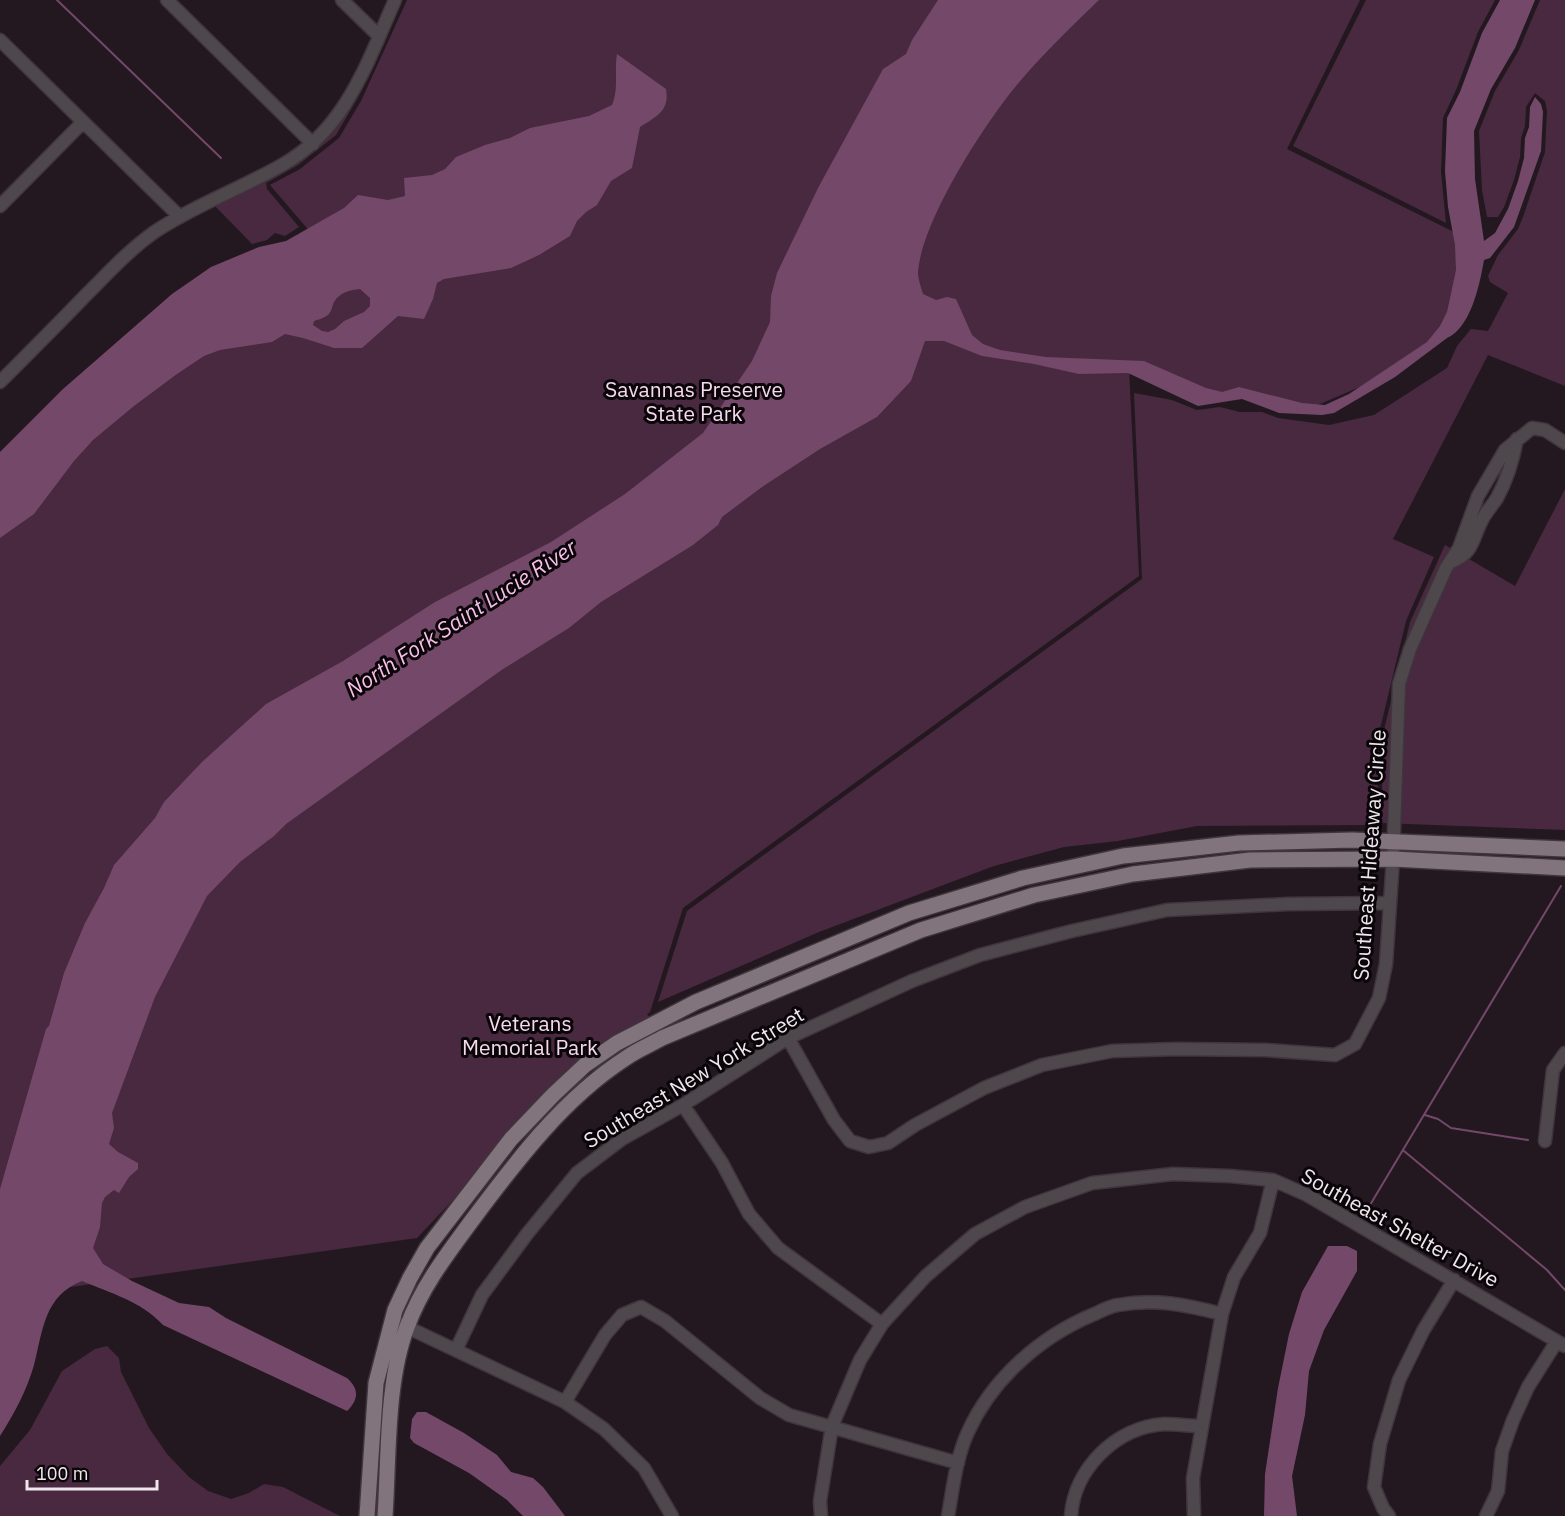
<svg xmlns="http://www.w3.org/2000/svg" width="1565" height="1516" font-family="'IBM Plex Sans',sans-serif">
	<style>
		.green { fill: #482940 }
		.water { fill: #744869; fill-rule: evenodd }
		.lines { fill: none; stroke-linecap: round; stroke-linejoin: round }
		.stream { stroke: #744869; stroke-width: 2 }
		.minor-casing { stroke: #40353d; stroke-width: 15 }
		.major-casing { stroke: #40353d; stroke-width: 18 }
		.minor { stroke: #4e484c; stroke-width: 12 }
		.major { stroke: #81747d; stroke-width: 15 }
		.labels { text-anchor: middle; stroke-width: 6; stroke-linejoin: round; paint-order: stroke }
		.park-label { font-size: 21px; fill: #f7d9ee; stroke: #090508 }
		.street-label { font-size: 21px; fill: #efe7ec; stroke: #090508 }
		.water-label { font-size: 22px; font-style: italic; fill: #f9bfe9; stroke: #090508 }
	</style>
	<rect width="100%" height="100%" fill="#231820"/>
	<path class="green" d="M400,0H402L357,99L336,135L298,165L266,183L267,189L299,227L285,236L275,233L267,240L252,244L214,205L313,151L342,119L362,85Z
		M407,0H1360L1287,149L1466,238L1442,334L1362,386L1306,410L1200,391L1129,368L1139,576L683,908L650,1012L647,1014L649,1017L587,1058L417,1238L28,1293L0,1342V495L323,247L270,185L300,169L339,138L361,101Z
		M1366,0H1495L1478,32L1456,90L1443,118L1441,172L1446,223L1293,146Z
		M1540,0H1565V386L1488,355L1393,539L1434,557L1406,621L1380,729L1376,825L1197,826L1118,841L1064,847L994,866L819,932L658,1002L687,911L1142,579L1134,393L1172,400L1197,410L1220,407L1240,412H1262L1278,418L1329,425L1374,415L1447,368L1457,346L1471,329L1488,331L1508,293L1490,282L1488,276L1498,255L1518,229L1523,217L1545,152L1547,111L1545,101L1535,93L1526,107L1525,126L1521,138L1520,157L1514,180L1504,207L1498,217H1487L1482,190L1479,131L1495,91L1519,50Z
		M1565,489V830L1381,823L1384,730L1410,622L1445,545L1515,586Z
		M107,1346L119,1358L121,1372L149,1428L167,1454L189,1477L208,1491L231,1499L249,1493L264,1484L283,1487L340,1516H0V1466L30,1430L62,1371L95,1349Z"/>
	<path class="water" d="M938,0H1099C1070,28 1041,56 1016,86C983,126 922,221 918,272C918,279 921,287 923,294L936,300L947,297L956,299L972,335L983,344L1000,350L1046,357L1144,361L1206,388L1222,392L1239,387L1302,403L1325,405L1349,394L1427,342L1440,326L1447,312L1456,270L1455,245L1448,207L1445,171L1447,118L1460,92L1482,33L1500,0H1535L1515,48L1491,89L1474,131L1475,179L1484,241L1495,233L1508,209L1518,181L1524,158L1525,138L1529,127L1530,107L1535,97L1541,104L1543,112L1541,151L1514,227L1490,258L1484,260C1480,283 1471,328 1447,338L1395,377L1334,413L1322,415L1279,413L1242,399L1198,406L1128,373L1079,374L1034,364L982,356L944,341H925L911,381L877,417L820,449L762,487L722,517L718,525L693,545L601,602L569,628L503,669L286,824L274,836L240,862L207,896L155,997L112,1113L114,1128L109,1144L118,1152L138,1163V1169L129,1177L119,1193L114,1190L105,1197L102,1203L100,1227L93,1248L103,1264L132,1281L179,1303L209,1307L226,1318L347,1378C359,1389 359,1399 347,1411L163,1325C141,1301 110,1293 82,1281C44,1296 43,1330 34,1365C27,1390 14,1414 0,1436V1189L46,1029L49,1026L64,973L85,923L104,888L114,865L155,818L164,802L202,762L266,704L343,661L435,602L551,542L625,494L703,433L752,361L770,322L771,296L777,273L818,188L883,69L906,54L912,40Z
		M617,54L666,89C670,111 656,117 640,127L632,168L611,181L597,205L586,212L577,221L570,236L539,255L511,268L444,279L437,283L433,299L424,319L398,316L362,348H334L303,338L285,334L272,342L220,350L204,356L177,374L134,406L93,440L74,461L34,514L0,538V452L63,389L172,294L211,267L259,247L286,241L344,208L358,195L388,200L405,196L404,178L432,175L445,169L456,157L485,145L510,138L530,128L589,116L612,105C619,88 614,72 617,54ZM360,289L370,298V306L364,312L344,321L335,329L328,332L322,331L313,325L314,321C318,320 324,318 328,315C332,311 332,306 334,302C340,292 350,290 360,289Z
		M1328,1246H1347L1357,1251V1271L1324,1330L1309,1371L1305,1415L1292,1476L1297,1516H1264L1265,1474L1278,1388L1289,1334L1302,1292Z
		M417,1412H426L464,1433L497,1455L511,1472L533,1478L543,1487L565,1516H523L507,1500L469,1473L414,1443L410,1438L412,1419Z"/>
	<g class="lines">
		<path class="stream" d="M57,0L221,158
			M1425,1115L1438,1119L1451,1128L1528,1140
			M1404,1151L1547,1270L1565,1290
			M1370,1205L1561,886"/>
		<g class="minor-casing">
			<path id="minor" d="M167,0L313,144
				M342,0L379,36
				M0,40L180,217
				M0,206L83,122
				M0,382C29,353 58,324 86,295C108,273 128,251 153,233C193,206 240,189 282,165C346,129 367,63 395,0
				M1451,562C1473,553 1472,541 1481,522C1485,513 1492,506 1497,498C1507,480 1513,460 1517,439
				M788,1038L834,1120L850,1141L869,1147L888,1143L915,1125L984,1088L1042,1065L1112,1051L1176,1049L1265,1050L1335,1055L1355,1044L1379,998L1386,964L1393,859L1399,684L1410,649L1446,568L1459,548L1478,496L1505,450L1532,428L1545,430L1565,443
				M683,1105L722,1163L749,1214L778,1248L882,1324
				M1545,1141L1553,1070L1565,1053
				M392,1320L565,1402L604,1429L644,1468L672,1516
				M456,1350L482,1295L527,1234L577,1173L622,1139L683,1105L788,1038L912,981L980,955L1072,931L1167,910L1288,904L1390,903
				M565,1402L605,1335L622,1315L641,1307L665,1321L760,1398L789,1415L958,1463
				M821,1516L820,1501L832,1426L860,1360L882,1324L926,1276L975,1234L1025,1207L1092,1183L1173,1174L1230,1176L1273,1180L1307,1195L1565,1346
				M948,1516C953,1488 956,1458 968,1432C992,1379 1040,1337 1092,1315C1100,1312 1109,1306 1118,1305C1154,1298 1187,1305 1222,1314
				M1071,1516C1074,1469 1116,1427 1164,1424C1176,1424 1189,1426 1202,1426
				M1194,1516L1193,1478L1222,1314L1234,1277L1260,1233L1273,1180
				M1389,1516L1383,1508L1374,1487L1380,1444L1399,1380L1423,1331L1454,1280
				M1486,1516L1498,1491L1502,1451L1513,1420L1528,1387L1557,1341"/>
		</g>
		<g class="major-casing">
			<path id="major" d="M367,1516L376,1383L395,1310L410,1278L427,1248L511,1139L553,1095L585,1065L617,1043L696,1002L909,913L1023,878L1123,856L1239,843L1352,840L1565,849
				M385,1516C389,1457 386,1382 407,1327C422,1286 448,1253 473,1219C517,1160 564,1098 626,1058C637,1050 650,1045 662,1038L921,930L1034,895L1133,874L1250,860L1393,859L1565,868"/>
		</g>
		<use href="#minor" class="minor"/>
		<use href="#major" class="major"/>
	</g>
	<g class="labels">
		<g class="park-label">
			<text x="694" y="397">Savannas Preserve<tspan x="694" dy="24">State Park</tspan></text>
			<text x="530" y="1031">Veterans<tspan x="530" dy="24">Memorial Park</tspan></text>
		</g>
		<g class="street-label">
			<text transform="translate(1370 855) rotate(-86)" y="7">Southeast Hideaway Circle</text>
			<text transform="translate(694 1078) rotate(-31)" y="7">Southeast New York Street</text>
			<text transform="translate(1400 1228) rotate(29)" y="7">Southeast Shelter Drive</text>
		</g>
		<g class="water-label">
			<text transform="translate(461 618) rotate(-33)" y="8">North Fork Saint Lucie River</text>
		</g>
	</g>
	<path d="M27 1480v9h130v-9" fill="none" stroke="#efe7ec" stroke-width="3"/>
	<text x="36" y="1480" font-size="18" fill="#efe7ec" stroke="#090508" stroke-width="4.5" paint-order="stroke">100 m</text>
</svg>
